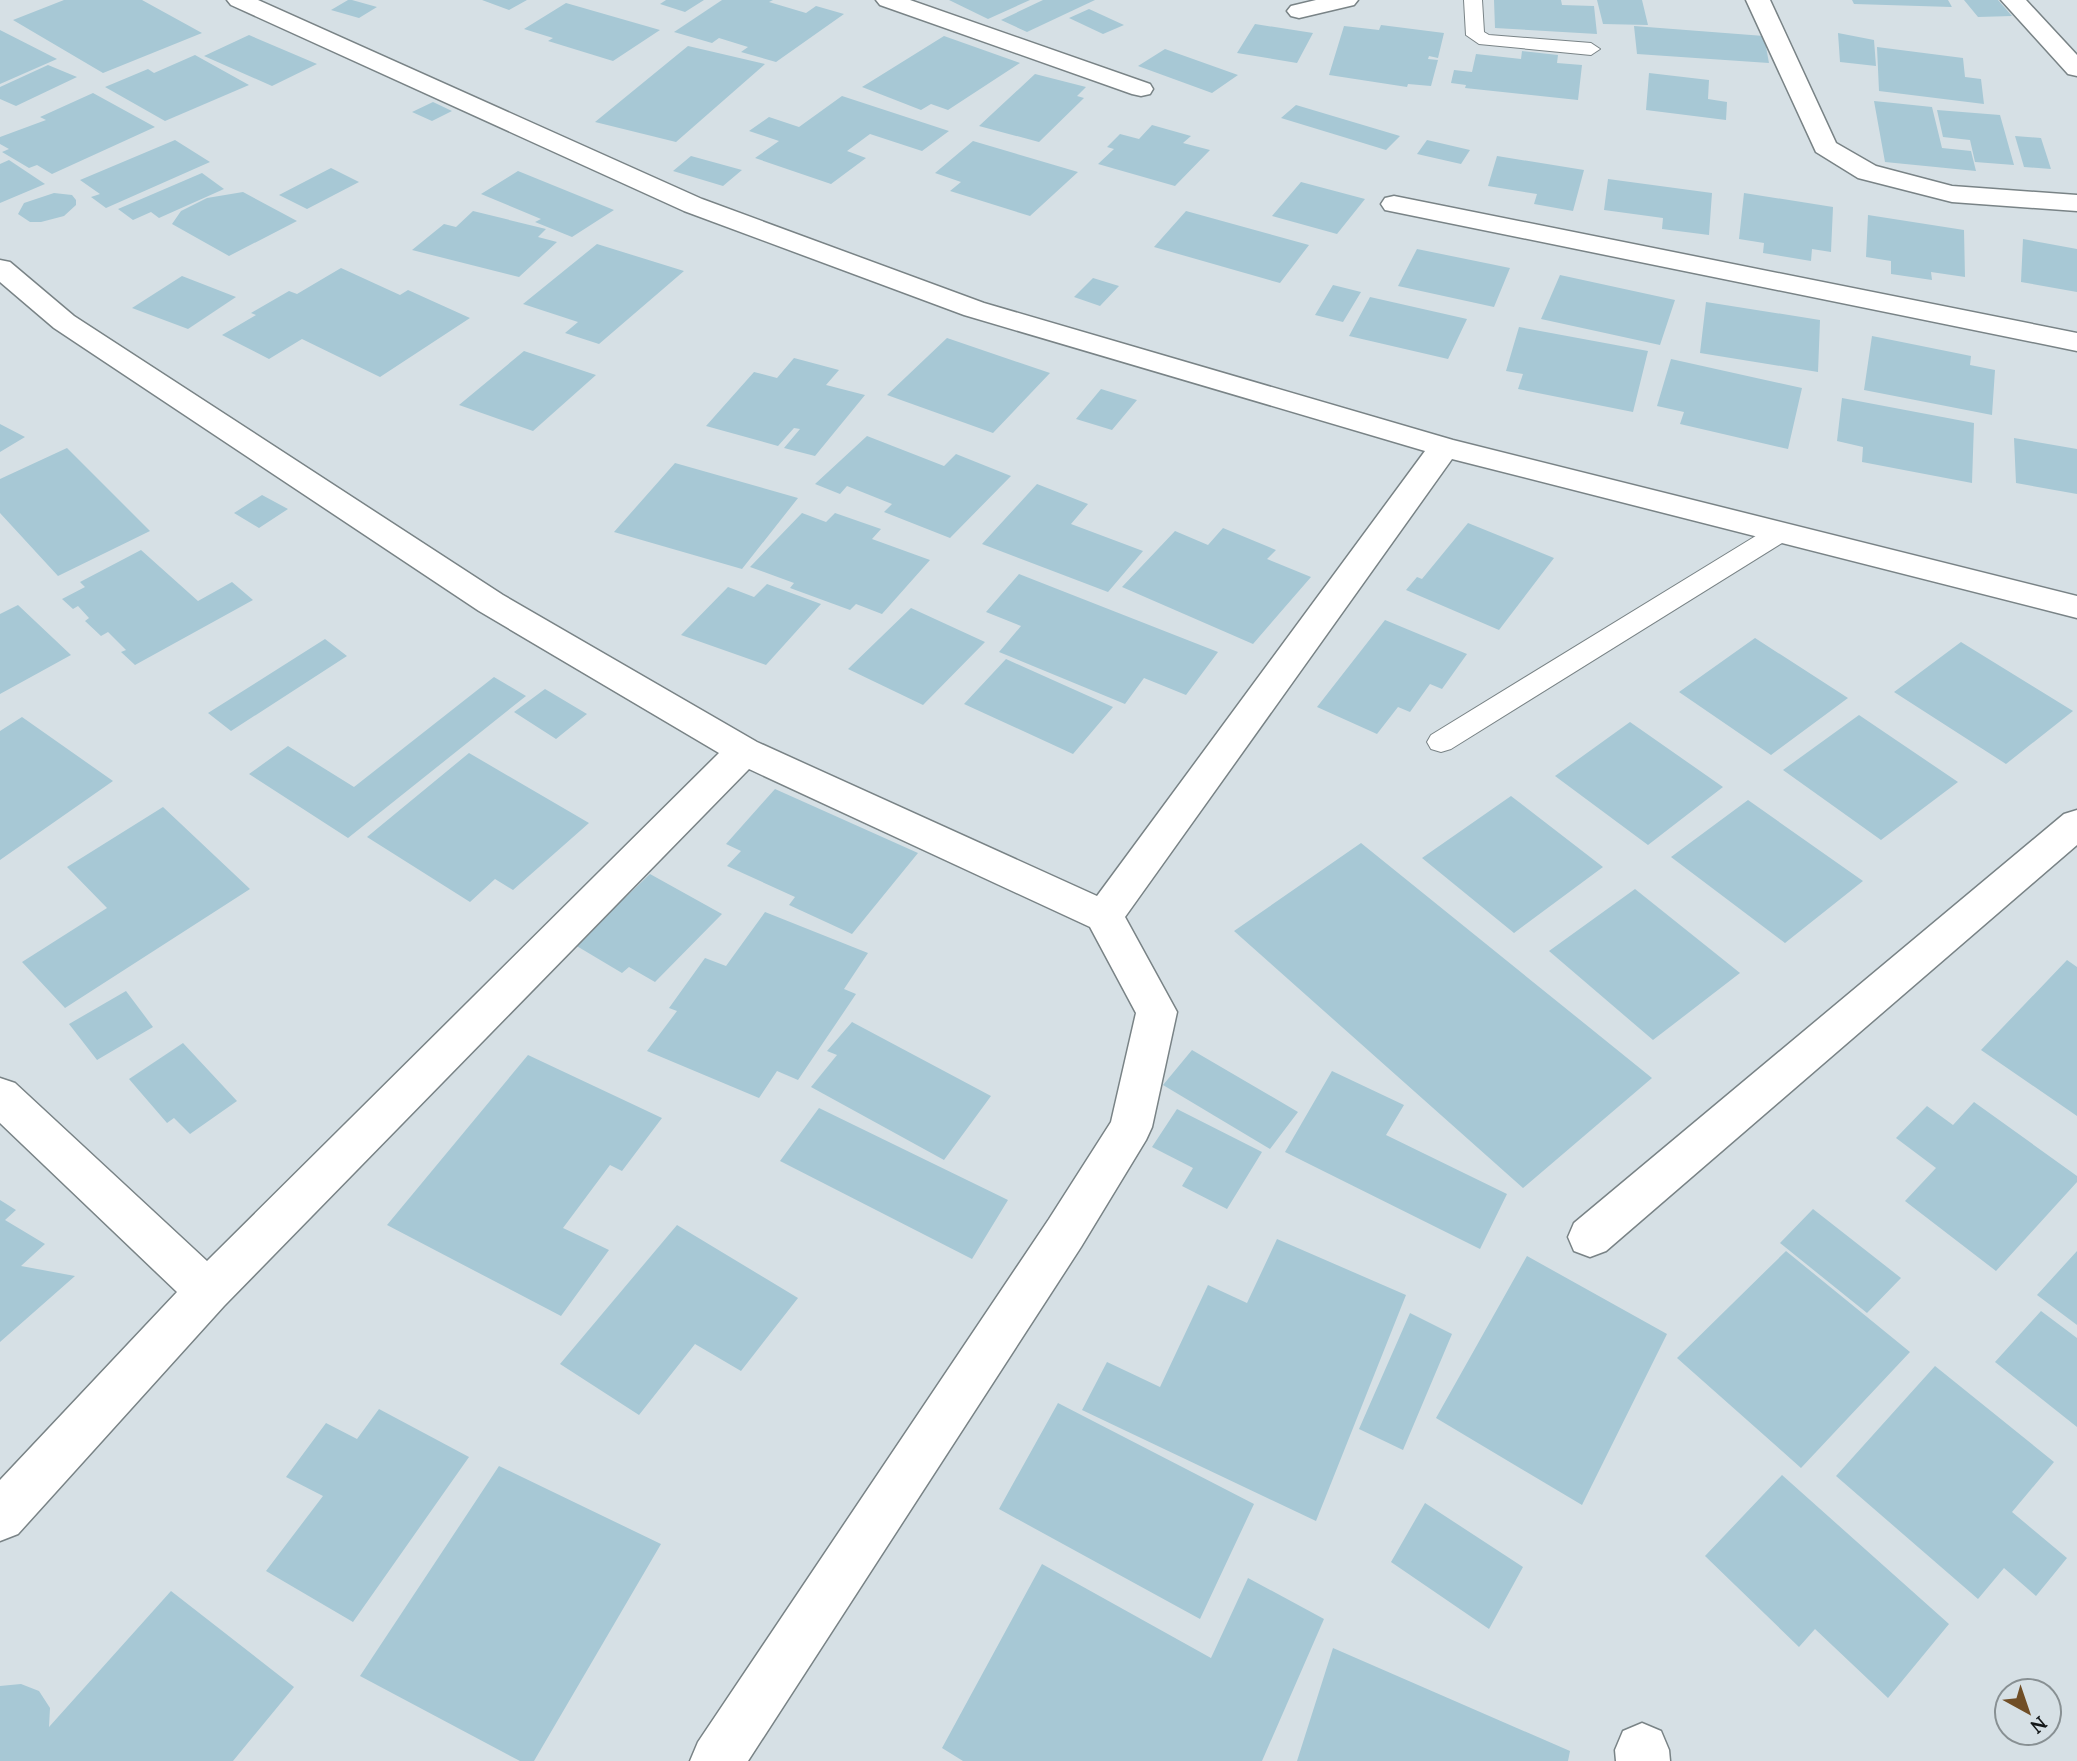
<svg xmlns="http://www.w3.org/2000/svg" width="2077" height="1761" font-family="Lora,serif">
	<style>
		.building { fill: #a7c8d5 }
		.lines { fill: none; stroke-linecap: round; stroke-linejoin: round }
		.service-casing { stroke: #798386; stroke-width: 2 }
		.minor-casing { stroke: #798386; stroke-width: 3 }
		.service { fill: #fff; fill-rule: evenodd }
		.minor { fill: #fff; fill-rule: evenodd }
	</style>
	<rect width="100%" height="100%" fill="#d6e0e5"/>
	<path class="building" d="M64,0H142L202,33L103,73L13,20Z
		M348,0H352L377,7L359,18L331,10Z
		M482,0H527L509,10Z
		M666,0H704L685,12L660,4Z
		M722,0H773L769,2L806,13L816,6L844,14L776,62L741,52L748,47L719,38L712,43L674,32Z
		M949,0H1030L988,19Z
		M1043,0H1095L1027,32L1001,20Z
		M1494,0H1561L1562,5L1594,6L1597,34L1495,28Z
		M1597,0H1642L1648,25L1603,24Z
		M1852,0H1948L1952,7L1854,4Z
		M1964,0H1998L2012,16L1978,17Z
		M566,3L660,30L613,61L548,41L553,38L524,29Z
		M1089,9L1124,25L1103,34L1069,18Z
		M1255,24L1313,33L1297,63L1237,53Z
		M1381,25L1444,33L1438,58L1429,56L1428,59L1438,60L1431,86L1408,84L1407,87L1329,75L1344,26L1379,30Z
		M1634,26L1764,36L1769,63L1637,54Z
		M0,30L57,59L0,84Z
		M1838,33L1874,40L1876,66L1840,62Z
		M249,35L317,64L272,86L204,56Z
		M944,36L1020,63L948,110L931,104L921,110L862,87Z
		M688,46L765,64L676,142L595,122Z
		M1877,47L1963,58L1965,77L1981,79L1984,104L1879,91Z
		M1165,49L1238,75L1212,93L1138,66Z
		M1522,51L1558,55L1557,63L1582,65L1578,100L1465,88L1466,85L1451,83L1454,70L1472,72L1476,54L1521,59Z
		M195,55L249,85L165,121L105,87L148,69L154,73Z
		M48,65L77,77L16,106L0,99V87Z
		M1649,73L1709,80L1708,99L1727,102L1726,120L1646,110Z
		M1035,74L1086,87L1077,96L1084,98L1039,142L979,126Z
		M93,93L155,127L52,174L37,165L29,168L2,152L9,149L0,144V137L46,120L40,117Z
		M842,96L949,131L922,151L870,134L847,151L866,158L831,184L755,158L779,141L749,131L769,117L799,127Z
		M1874,101L1932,107L1942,148L1971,151L1976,171L1885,162Z
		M433,102L452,111L432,121L412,112Z
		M1296,105L1400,136L1386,150L1281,118Z
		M1937,110L2000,115L2014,165L1975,162L1970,140L1943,137Z
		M1152,125L1191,136L1183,143L1210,150L1175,186L1098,164L1114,149L1107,147L1120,134L1139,139Z
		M2015,136L2041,138L2051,169L2024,167Z
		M175,140L210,162L106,208L91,197L100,194L80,180Z
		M1427,140L1470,150L1461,164L1417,154Z
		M973,141L1078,172L1030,216L950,191L961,182L935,173Z
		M691,156L742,170L723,186L673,171Z
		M1497,156L1584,170L1573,211L1534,204L1537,194L1488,186Z
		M9,160L45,184L0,203V164Z
		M331,168L359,182L307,209L279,195Z
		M518,171L614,210L572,237L535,222L541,219L481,194Z
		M202,173L224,189L159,218L151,212L133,220L118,209Z
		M1608,179L1712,193L1709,235L1662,229L1663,218L1604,210Z
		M1301,182L1365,199L1337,234L1272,216Z
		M243,192L297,221L229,256L172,224L181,211L207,198Z
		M54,193L72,195L76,200V205L64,216L41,222H30L18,214L24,203Z
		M1744,193L1833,207L1831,252L1812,249L1811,261L1763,253L1764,243L1739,239Z
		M473,211L546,229L538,237L557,242L519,277L412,250L444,224L456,227Z
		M1186,211L1309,245L1280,283L1154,247Z
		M1868,215L1964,230L1965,277L1931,272L1932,280L1891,274V261L1866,257Z
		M2023,239L2077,249V292L2021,282Z
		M597,244L684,271L599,344L565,333L578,322L523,304Z
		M1417,249L1510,268L1494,307L1398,286Z
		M341,268L400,295L408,290L470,318L380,377L302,339L269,359L222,335L256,315L251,313L289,291L297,294Z
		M1560,275L1675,300L1660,345L1541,319Z
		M182,276L236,297L188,329L132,308Z
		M1093,278L1119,286L1100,306L1074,297Z
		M1333,285L1361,292L1343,322L1315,315Z
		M1370,297L1467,319L1448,359L1349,336Z
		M1706,302L1820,320L1818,372L1700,353Z
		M1519,327L1648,351L1633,412L1518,389L1523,374L1506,371Z
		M1872,336L1971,356L1970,365L1995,370L1992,415L1864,390Z
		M947,338L1050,373L993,433L887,395Z
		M524,351L596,375L533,431L459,405Z
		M794,358L839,370L826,385L865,395L815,456L784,448L800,429L794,428L778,446L706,426L754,372L777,378Z
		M1671,359L1802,388L1788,449L1680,424L1684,412L1657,406Z
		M1101,389L1137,400L1112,430L1076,419Z
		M1842,398L1974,423L1972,483L1862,462L1863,447L1837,441Z
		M0,424L25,437L0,452Z
		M867,436L944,466L956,454L1011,476L950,538L884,512L892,504L847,486L840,494L815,484Z
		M2014,438L2077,449V494L2016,483Z
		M67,448L150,531L58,576L0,513V479Z
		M675,463L798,498L742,569L614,532Z
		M1037,484L1088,504L1071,524L1143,551L1108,592L982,544Z
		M262,495L288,509L259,528L234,513Z
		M802,513L826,522L835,513L881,529L872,539L930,560L882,614L856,604L850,610L790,588L794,583L750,567Z
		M1468,523L1554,558L1499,630L1406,590L1417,577L1422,579Z
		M1223,528L1276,550L1267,559L1311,577L1253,644L1122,587L1175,531L1208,545Z
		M141,550L198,601L232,582L253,600L135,665L121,652L126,650L108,632L101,636L85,621L89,618L78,606L73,609L62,599L85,587L80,582Z
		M1019,574L1218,652L1186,695L1144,678L1125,704L999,652L1021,626L986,612Z
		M767,584L821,604L766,665L681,635L728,587L754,597Z
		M18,605L71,655L0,694V614Z
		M911,608L985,642L923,705L848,669Z
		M1385,620L1467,654L1442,689L1430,684L1410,712L1398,707L1377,734L1317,707Z
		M1755,638L1848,698L1771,755L1679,692Z
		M325,639L347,656L231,731L208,713Z
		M1961,642L2073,711L2006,764L1894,692Z
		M1006,659L1113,707L1073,754L964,704Z
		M494,677L526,696L348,838L249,774L288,746L354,787Z
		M545,689L587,714L556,739L514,712Z
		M1859,715L1958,782L1881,840L1783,770Z
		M22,717L113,781L0,860V731Z
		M1630,722L1723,787L1648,845L1555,776Z
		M469,753L589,823L513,890L495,879L470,902L367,837Z
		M775,789L918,853L852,934L789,905L795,897L727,866L741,851L726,844Z
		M1511,796L1603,867L1514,933L1422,858Z
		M1748,800L1863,881L1785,943L1671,857Z
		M163,807L250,889L65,1008L22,962L107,908L67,867Z
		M1361,843L1652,1078L1523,1188L1234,931Z
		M650,874L722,914L655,982L629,967L622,973L575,945Z
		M1635,889L1740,973L1653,1040L1549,951Z
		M765,912L868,953L844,989L856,994L798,1080L777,1071L759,1098L647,1051L677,1011L669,1008L705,958L726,966Z
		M2067,960L2077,967V1116L1981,1050Z
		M126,991L153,1027L97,1060L69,1024Z
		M852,1022L991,1096L944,1160L811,1087L837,1055L827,1051Z
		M183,1043L237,1101L190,1134L174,1118L167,1123L129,1079Z
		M1192,1050L1298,1112L1270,1149L1163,1085Z
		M528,1055L662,1118L622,1171L610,1165L563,1228L609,1250L561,1316L387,1225Z
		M1332,1071L1404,1105L1386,1135L1507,1194L1480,1249L1285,1152Z
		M1974,1102L2077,1176V1182L1996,1271L1905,1201L1936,1168L1896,1138L1927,1106L1953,1125Z
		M819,1108L1008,1200L972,1259L780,1161Z
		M1177,1109L1262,1152L1227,1209L1182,1186L1193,1168L1152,1147Z
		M0,1200L16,1210L5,1220L45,1244L21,1266L75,1276L0,1342Z
		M1813,1209L1901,1278L1867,1313L1780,1243Z
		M677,1225L798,1298L741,1371L695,1344L639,1415L560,1364Z
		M1277,1239L1406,1295L1316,1521L1082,1410L1107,1362L1160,1387L1208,1285L1247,1303Z
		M1786,1251L1910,1352L1801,1468L1677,1358Z
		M2077,1251V1325L2037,1295Z
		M1527,1256L1667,1334L1582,1505L1436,1418Z
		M2041,1311L2077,1338V1427L1995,1362Z
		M1410,1313L1452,1334L1403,1450L1359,1429Z
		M1935,1366L2054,1462L2012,1512L2067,1558L2036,1596L2004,1568L1978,1599L1836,1476Z
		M1058,1403L1254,1504L1200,1619L999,1509Z
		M379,1409L469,1457L353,1622L266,1571L323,1496L286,1477L326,1423L357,1439Z
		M499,1466L661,1544L534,1761H520L360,1676Z
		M1782,1475L1949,1624L1888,1698L1815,1629L1799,1647L1705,1556Z
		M1425,1503L1523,1567L1489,1629L1391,1562Z
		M1042,1564L1211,1658L1248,1578L1324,1619L1262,1761H963L942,1748Z
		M171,1591L294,1687L233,1761H0V1686L21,1684L39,1691L50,1708L49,1727Z
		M1333,1648L1570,1751L1568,1761H1297Z"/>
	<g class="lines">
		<g class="service-casing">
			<path id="service" d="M1464,0H1482L1484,32L1489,35L1591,43L1600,49L1591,55L1479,44L1466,35Z
				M1781,524L1790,526L1794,532L1790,538L1451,749L1441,752L1431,749L1427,742L1431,735L1772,526Z"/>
		</g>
		<g class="minor-casing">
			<path id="minor" d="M227,0H258L702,199L984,303L1453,440L2077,596V618L1452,459L1125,917L1177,1012L1152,1127L1146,1140L1081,1247L748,1761H690L698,1742L1049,1219L1111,1122L1136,1013L1090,927L749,769L224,1306L18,1534L0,1541V1480L177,1292L0,1123V1078L15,1083L207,1261L719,753L479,611L54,328L0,282V260L10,262L74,316L503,595L757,742L1097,896L1425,451L964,315L684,211L231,5Z
				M876,0H910L1150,84L1153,89L1150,94L1141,96L1132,94L880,5Z
				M1316,0H1358L1354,5L1299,18L1291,16L1287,11L1291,6Z
				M1746,0H1770L1836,143L1876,166L1952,186L2077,195V211L1952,202L1858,178L1816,152Z
				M2001,0H2026L2077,55V76L2068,74Z
				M1394,196L2077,333V351L1385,210L1381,204L1385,198Z
				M2077,810V845L1606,1251L1590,1257L1574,1251L1568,1237L1574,1223L2064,814Z
				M1642,1723L1661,1731L1669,1750L1670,1761H1616L1615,1750L1623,1731Z"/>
		</g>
		<use href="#service" class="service"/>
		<use href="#minor" class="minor"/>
	</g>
	<g transform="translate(2028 1712) rotate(140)"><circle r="33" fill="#d6e0e5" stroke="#889093" stroke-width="2"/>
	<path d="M0-5L12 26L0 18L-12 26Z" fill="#704e26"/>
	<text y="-10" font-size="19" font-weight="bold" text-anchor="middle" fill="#131718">N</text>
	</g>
</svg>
